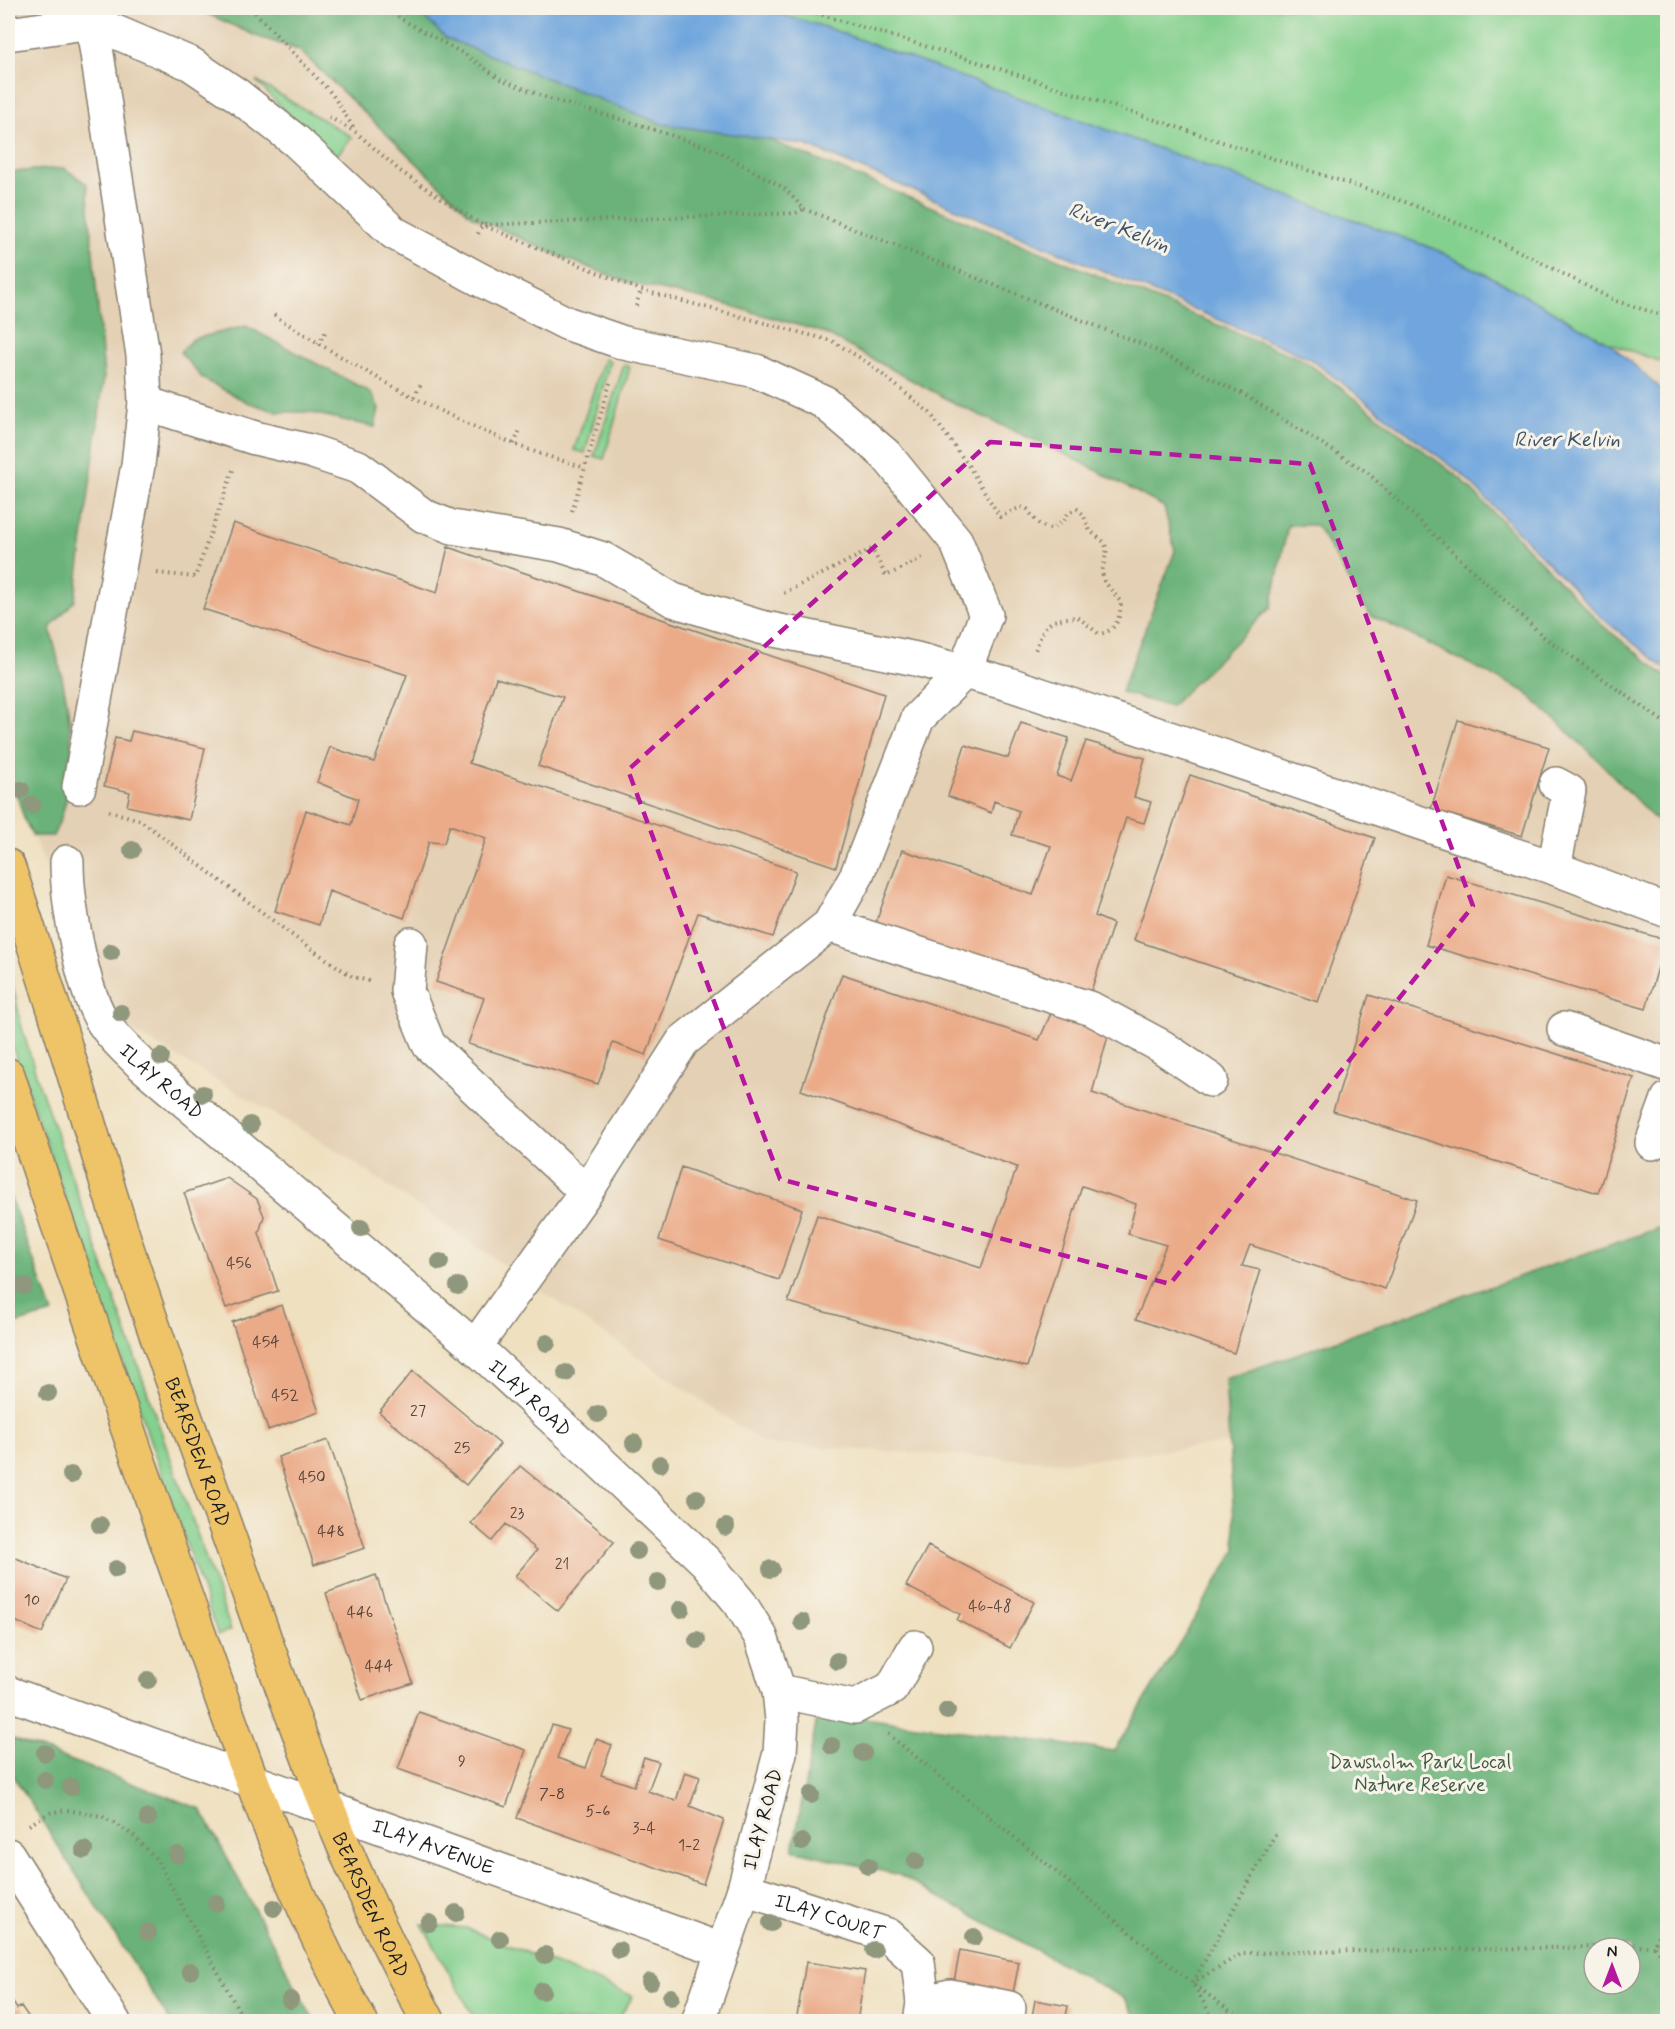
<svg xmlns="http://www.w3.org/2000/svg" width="1675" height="2029" font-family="Mynerve,sans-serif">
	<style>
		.built { fill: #e4d0b4 }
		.green { fill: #84d08e; stroke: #507655; stroke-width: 1.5 }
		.forest { fill: #6bb279; stroke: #44674a; stroke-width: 1.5; fill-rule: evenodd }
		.water { fill: #6fa6dd; stroke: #46617c; stroke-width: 1.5 }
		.building { fill: #ebab88 }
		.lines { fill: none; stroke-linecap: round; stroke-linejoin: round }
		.minor-casing { stroke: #867e6e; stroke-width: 36 }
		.major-casing { stroke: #867e6e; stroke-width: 36 }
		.path { stroke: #867e6e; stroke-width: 4; stroke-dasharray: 1.5 4.5; stroke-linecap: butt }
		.minor { stroke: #fff; stroke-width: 33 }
		.major { stroke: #efc469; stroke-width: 33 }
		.tree { fill: #8f977c }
		.marked { fill: none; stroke: #b5179e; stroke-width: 4.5; stroke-dasharray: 12 8; stroke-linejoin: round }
		.labels { text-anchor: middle; stroke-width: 6; stroke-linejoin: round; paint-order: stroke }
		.number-label { font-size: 16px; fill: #504037 }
		.street-label { font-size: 20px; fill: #1c1c1c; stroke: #f7f3e8 }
		.park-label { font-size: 20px; fill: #405b44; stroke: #f7f3e8 }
		.water-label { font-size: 21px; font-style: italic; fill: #3d5369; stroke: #f7f3e8 }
	</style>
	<rect width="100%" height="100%" fill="#f7f3e8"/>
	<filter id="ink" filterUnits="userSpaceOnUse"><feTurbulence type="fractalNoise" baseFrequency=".0167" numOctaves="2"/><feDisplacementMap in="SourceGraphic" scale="12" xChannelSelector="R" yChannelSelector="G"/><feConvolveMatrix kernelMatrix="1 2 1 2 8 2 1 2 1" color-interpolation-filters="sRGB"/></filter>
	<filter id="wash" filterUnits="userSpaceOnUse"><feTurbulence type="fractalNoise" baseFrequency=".008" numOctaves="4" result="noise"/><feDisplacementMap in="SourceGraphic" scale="24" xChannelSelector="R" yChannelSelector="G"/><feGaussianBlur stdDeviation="1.35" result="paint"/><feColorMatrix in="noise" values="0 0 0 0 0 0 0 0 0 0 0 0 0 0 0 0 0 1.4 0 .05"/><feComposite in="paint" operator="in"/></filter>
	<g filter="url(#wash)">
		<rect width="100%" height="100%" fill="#efe0c0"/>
		<path class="built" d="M8,8H1667V1327L1424,1421L1065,1462L765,1444L333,1148L110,1018L33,836L8,758Z"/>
		<path class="green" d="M758,8H1667V364L1609,343L1499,281Z
			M256,81L352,137L333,160Z
			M604,359L610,361L585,453L574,450Z
			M624,365L630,367L604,459L594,456Z
			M8,964L22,1028L38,1081L231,1630L218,1635L8,1034Z
			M422,1924L466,1928L633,1996L617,2021H476Z"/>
		<path class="forest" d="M195,8H487L733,125L1305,361L1461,479L1602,625L1667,677V832L1595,757L1524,691L1370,615L1316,525H1288L1271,607L1170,707L1121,692L1175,551L1164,507L1081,462L960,406L822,332L721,303L630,283L559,256L472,216L299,50L256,36Z
			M64,168L87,184L104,376L75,600L50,628C68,695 86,771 53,836H33L25,821L8,768V172Z
			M246,326L370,392L379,408L375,427L308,412H277L247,402L203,379L180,352L193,339Z
			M8,1191L53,1313L8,1326Z
			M1667,1225V2021H1138L1124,1998L899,1875L793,1850L818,1712L1114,1751L1236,1550L1225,1379ZM1594,1948H1630V1984H1594Z
			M8,1737L201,1809L314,2021H170L8,1768Z"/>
		<path class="water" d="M415,8H758L825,27L1437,250L1499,281L1609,343L1667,394V670L1602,618L1463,475L1309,358L806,145L662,124L446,38Z"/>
		<g id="blocks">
			<path class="building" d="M233,523L437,593L448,547L884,694L836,867L538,766L563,697L496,678L469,763L796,871L773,937L698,913L646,1055L613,1043L598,1084L468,1044L484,998L436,982L486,838L450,825L444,843L429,842L404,918L329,891L319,925L275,911L306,810L351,825L358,799L317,782L330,747L374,762L407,675L203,609Z
				M1458,720L1549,747L1522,836L1431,809Z
				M1021,723L1069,738L1057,776L1071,781L1086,741L1145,758L1134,797L1151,802L1144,823L1126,818L1095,916L1113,924L1088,1000L875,925L902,850L1033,895L1051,846L1012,835L1019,811L994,801L991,813L948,796L965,745L1008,758Z
				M132,731L205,748L189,820L127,806L130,792L104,786L115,738L129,741Z
				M1190,775L1375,838L1318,1002L1134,940Z
				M1446,875L1666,940L1646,1009L1426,945Z
				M842,974L1039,1040L1053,1009L1110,1029L1092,1093L1417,1200L1385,1289L1250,1245L1242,1266L1260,1270L1234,1353L1136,1319L1166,1245L1128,1234L1136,1204L1082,1186L1027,1367L788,1302L817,1215L981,1268L1017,1167L801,1090Z
				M1369,995L1634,1078L1598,1193L1333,1111Z
				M681,1167L802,1209L779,1280L659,1240Z
				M227,1178L257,1199L264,1216L259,1233L278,1291L226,1308L184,1193Z
				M282,1305L319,1412L268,1430L232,1322Z
				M413,1371L500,1444L466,1485L379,1412Z
				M328,1440L365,1548L314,1565L278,1457Z
				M520,1466L614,1542L558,1611L515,1576L537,1550L506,1524L492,1541L471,1523Z
				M928,1546L1034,1602L1010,1648L957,1620L960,1614L906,1586Z
				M9,1555L66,1579L42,1633L8,1618Z
				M376,1575L413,1683L362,1700L326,1593Z
				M419,1712L526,1750L506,1807L398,1769Z
				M552,1725L568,1730L557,1758L586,1768L596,1739L612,1745L601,1775L634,1786L644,1757L659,1762L648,1791L676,1801L685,1772L700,1777L690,1806L724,1820L703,1884L517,1818Z
				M960,1950L1019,1962L1012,1999L953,1987Z
				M806,1962L865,1971L857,2022H796Z
				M8,1995L17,2009L21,2006L32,2022H8Z
				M1035,2000L1068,2006L1065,2022H1031Z
				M949,2007L982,2012L981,2022H946Z"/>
		</g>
	</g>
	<g filter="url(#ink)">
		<use href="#blocks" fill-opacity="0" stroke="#867e6e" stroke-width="1.5"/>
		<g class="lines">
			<g class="minor-casing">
				<g id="minor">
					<path d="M8,34L92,22L191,64L237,95L296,141L394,233L479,279L566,323L624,343L756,371L824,402L886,455L956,541L986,615L964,672L918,718L856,877L829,925L683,1041L586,1192L475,1347"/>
					<path d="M145,403L255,438L310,451L358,467L424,516L452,527L559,545L603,559L673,600L760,627L916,659L1009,684L1554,868L1668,911"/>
					<path d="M79,787L138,465L145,403L143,355L90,8"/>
					<path id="s1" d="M67,862C67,902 81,984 101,1019C111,1036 127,1050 141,1064L475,1347L594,1456L706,1562L740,1603L761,1637L779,1691L782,1720L780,1753L744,1889L698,2022"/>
					<path d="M1554,868L1569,791L1556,784"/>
					<path d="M829,925L1092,1009L1161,1046L1211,1080"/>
					<path d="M411,944L407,991L429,1045L586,1192"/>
					<path d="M1564,1029L1668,1065"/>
					<path d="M1652,1143L1668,1099"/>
					<path d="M779,1691L855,1707L892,1688L915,1647"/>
					<path id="s2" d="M8,1693L722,1950"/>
					<path d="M8,1855L114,2022"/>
					<path id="s3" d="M744,1889L888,1935L918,1962L923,2003L920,2022"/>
					<path d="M923,2003L950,1996L1009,2008L1007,2022"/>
				</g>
			</g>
			<g class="major-casing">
				<g id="major">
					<path id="s4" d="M8,866C49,987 84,1110 122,1232C157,1344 200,1455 239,1565C293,1721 348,1877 429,2022"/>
					<path d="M8,1075C63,1244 122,1412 180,1580C233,1730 283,1882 361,2022"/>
				</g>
			</g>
			<path class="path" d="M251,8L332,94L355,130
				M389,8L401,19L466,55L500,79L550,99L637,124L718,151L784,188L804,209L796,213L482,225L478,234
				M799,8L991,66L1408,203L1491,237L1616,301L1668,317
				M329,117L357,133L400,171L482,225L641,290L832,341L867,362L930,413L968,465L1000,517L1021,507L1027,509C1035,519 1037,526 1051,529L1064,521L1068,513L1077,509L1083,514L1090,531L1104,542L1107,549L1102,572L1104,581L1121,602C1120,618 1117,631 1099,634L1078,617C1044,619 1045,626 1034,653
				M804,209L1149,347L1241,393L1367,472L1544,637L1668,725
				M636,306L641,290
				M274,315C349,364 429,409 512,443C535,453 561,460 585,468
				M318,344L326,331
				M414,397L421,384
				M514,444L520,430
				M572,511L611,380
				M157,573L195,577L233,470
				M784,593L872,549L886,576L922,558
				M109,811L140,820L304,944L353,977L369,981
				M888,1734L1192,1983L1245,2022
				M29,1825L49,1813L66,1810L102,1816L133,1835L157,1860L245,2022
				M1654,1946L1668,1965
				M1193,1982L1276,1833
				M1192,1983L1243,1953L1654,1946L1668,1907
				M1194,1986L1215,2022"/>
			<use href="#minor" class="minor"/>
			<use href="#major" class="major"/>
		</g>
		<g class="tree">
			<circle cx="21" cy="790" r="9"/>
			<circle cx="32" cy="805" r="9"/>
			<circle cx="132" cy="850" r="9"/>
			<circle cx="111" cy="952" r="9"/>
			<circle cx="121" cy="1013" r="9"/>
			<circle cx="161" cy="1057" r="9"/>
			<circle cx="203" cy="1094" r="9"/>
			<circle cx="250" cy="1125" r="9"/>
			<circle cx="361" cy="1228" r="9"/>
			<circle cx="440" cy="1262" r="9"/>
			<circle cx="24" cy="1286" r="9"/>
			<circle cx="458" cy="1286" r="9"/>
			<circle cx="547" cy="1343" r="9"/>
			<circle cx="566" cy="1373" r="9"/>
			<circle cx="48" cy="1393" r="9"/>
			<circle cx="598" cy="1414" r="9"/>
			<circle cx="634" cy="1443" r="9"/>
			<circle cx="660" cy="1464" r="9"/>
			<circle cx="71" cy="1475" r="9"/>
			<circle cx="697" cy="1498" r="9"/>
			<circle cx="100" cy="1525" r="9"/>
			<circle cx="726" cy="1527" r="9"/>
			<circle cx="637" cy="1551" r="9"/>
			<circle cx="116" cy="1569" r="9"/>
			<circle cx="771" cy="1569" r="9"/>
			<circle cx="658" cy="1582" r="9"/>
			<circle cx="681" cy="1609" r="9"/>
			<circle cx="802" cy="1622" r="9"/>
			<circle cx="697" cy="1640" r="9"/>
			<circle cx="837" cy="1661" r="9"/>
			<circle cx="148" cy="1680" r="9"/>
			<circle cx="947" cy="1711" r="9"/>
			<circle cx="832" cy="1746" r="9"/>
			<circle cx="45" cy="1753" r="9"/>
			<circle cx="863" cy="1753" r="9"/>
			<circle cx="45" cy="1780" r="9"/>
			<circle cx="71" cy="1787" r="9"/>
			<circle cx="811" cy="1795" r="9"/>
			<circle cx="148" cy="1818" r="9"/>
			<circle cx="802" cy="1842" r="9"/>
			<circle cx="84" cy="1850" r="9"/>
			<circle cx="177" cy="1855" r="9"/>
			<circle cx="916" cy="1861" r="9"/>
			<circle cx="868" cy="1866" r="9"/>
			<circle cx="216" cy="1903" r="9"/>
			<circle cx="274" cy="1908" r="9"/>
			<circle cx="456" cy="1913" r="9"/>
			<circle cx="429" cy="1923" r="9"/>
			<circle cx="771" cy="1923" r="9"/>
			<circle cx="148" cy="1932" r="9"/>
			<circle cx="974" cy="1937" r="9"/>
			<circle cx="500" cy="1939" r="9"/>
			<circle cx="619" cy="1950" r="9"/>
			<circle cx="874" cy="1950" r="9"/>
			<circle cx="545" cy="1955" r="9"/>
			<circle cx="190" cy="1971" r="9"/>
			<circle cx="650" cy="1982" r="9"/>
			<circle cx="542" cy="1991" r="9"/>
			<circle cx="671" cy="1997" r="9"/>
			<circle cx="290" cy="2000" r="9"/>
		</g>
	</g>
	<path class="marked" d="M990,442L1310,464L1473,906L1170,1284L780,1179L628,770Z"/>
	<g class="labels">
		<g class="number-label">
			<text x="239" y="1268">456</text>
			<text x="266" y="1347">454</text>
			<text x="285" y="1400">452</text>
			<text x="418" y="1416">27</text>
			<text x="462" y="1453">25</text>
			<text x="312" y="1482">450</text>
			<text x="517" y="1518">23</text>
			<text x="331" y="1536">448</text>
			<text x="562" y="1569">21</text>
			<text x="32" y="1605">10</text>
			<text x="990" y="1611">46-48</text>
			<text x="360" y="1617">446</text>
			<text x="379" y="1671">444</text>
			<text x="462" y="1766">9</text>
			<text x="552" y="1799">7-8</text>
			<text x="598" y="1816">5-6</text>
			<text x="644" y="1833">3-4</text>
			<text x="689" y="1850">1-2</text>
		</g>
		<g class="street-label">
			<text dy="7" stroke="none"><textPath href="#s1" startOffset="249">ILAY ROAD</textPath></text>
			<text dy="7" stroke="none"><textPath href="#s1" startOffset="735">ILAY ROAD</textPath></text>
			<text dy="7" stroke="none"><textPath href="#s4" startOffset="616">BEARSDEN ROAD</textPath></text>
			<text transform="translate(762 1819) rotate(-75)" y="7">ILAY ROAD</text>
			<text dy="7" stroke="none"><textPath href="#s2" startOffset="452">ILAY AVENUE</textPath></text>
			<text dy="7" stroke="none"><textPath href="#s4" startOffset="1101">BEARSDEN ROAD</textPath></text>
			<text dy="7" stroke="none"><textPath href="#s3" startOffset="90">ILAY COURT</textPath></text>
		</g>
		<g class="park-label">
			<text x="1420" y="1768">Dawsholm Park Local<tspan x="1420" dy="23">Nature Reserve</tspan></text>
		</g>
		<g class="water-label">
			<text transform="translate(1119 227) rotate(21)" y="7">River Kelvin</text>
			<text x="1567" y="446">River Kelvin</text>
		</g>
	</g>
	<rect width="1675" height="2029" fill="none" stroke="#f7f3e8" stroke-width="30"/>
	<g transform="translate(1612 1966)"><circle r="28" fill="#f7f3e8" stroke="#9f9d96" stroke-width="1.5"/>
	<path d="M0-4.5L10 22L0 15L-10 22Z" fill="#b5179e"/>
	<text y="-9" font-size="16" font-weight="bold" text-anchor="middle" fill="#1c1c1c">N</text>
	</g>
</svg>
